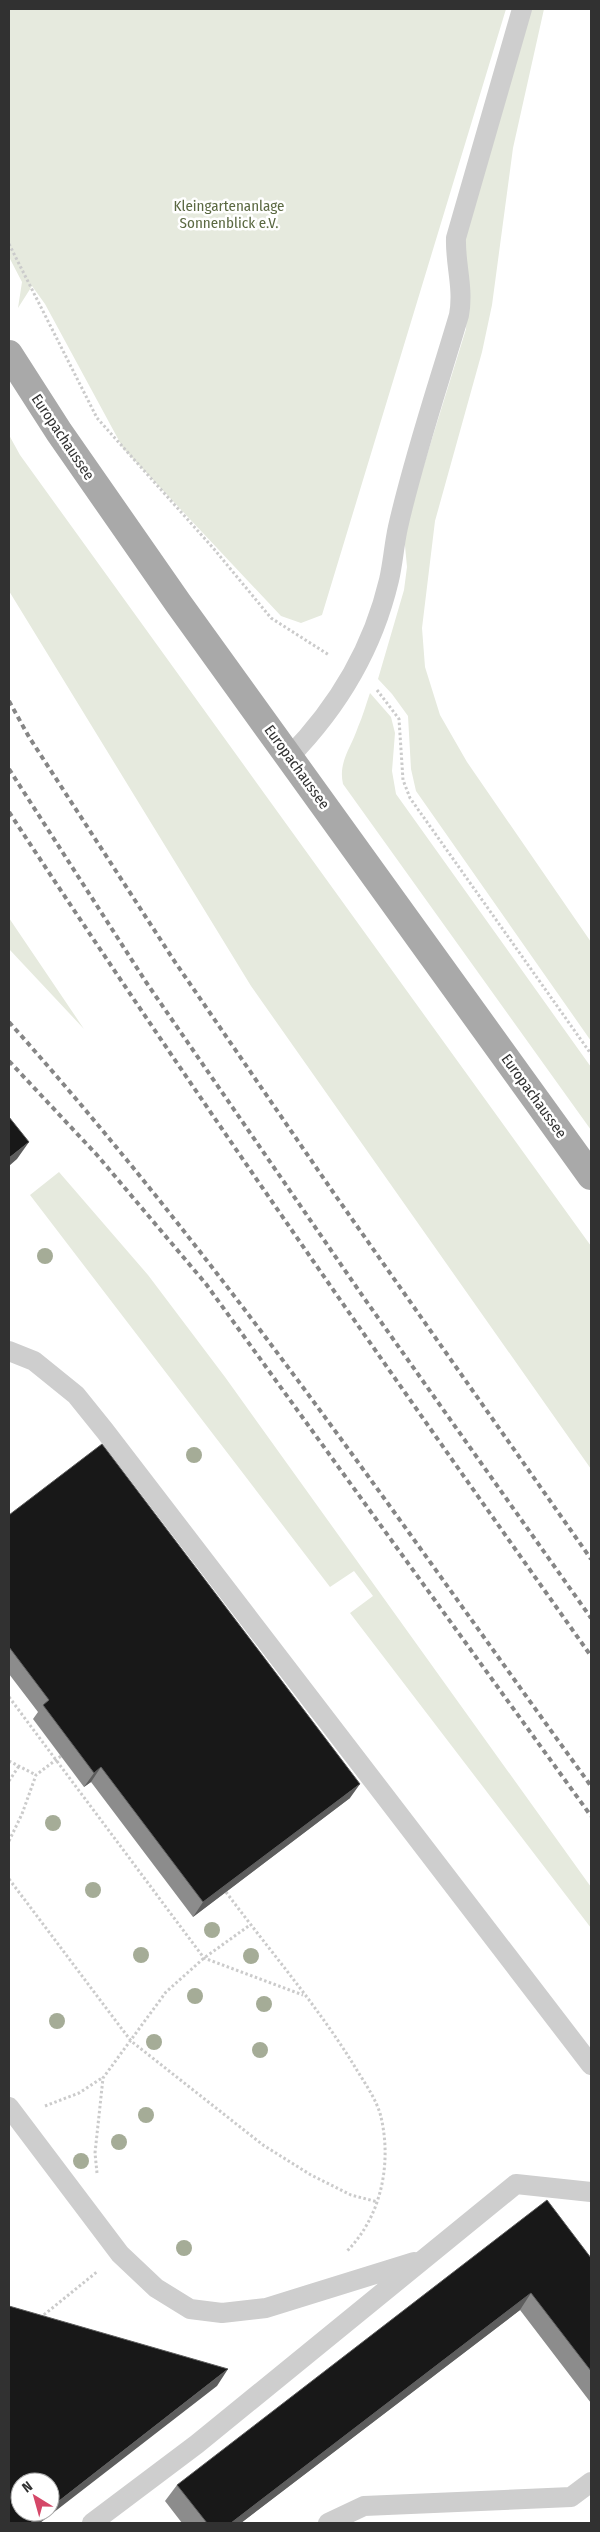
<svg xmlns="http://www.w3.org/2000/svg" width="600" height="2532" font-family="'Fira Sans Condensed',sans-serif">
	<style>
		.green { fill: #e6eade }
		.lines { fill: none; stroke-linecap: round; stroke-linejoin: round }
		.path { stroke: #cbcbcb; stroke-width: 3; stroke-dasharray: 2.5 2.5; stroke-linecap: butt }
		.service { stroke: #cecece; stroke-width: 20 }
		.primary { stroke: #a9a9a9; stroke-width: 28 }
		.rail { stroke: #868686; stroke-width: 4; stroke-dasharray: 5 4; stroke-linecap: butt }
		.tree { fill: #a5ac97 }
		.wall { fill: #8c8c8c }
		.shaded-wall { fill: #5d5d5d }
		.building { fill: #181818; stroke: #5d5d5d }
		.labels { text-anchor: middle; stroke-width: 5; stroke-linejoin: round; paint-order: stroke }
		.park-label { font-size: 15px; fill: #5b6942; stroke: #fff }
		.street-label { font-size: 15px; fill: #313131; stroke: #fff }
	</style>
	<rect width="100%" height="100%" fill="#fff"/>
	<path class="green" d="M9,9H506L322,615L301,623L281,616L123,448L45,304L32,286L18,308L22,282L9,257Z
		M530,9H544L513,148L492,305L482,352L435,521L422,628L425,667L440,715L467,762L591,942V1041L416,791L411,769L408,716L392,694L378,679L404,590L407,567L404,535L410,510L466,329L467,310L462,242Z
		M9,435L20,455L591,1246V1469L251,986L9,591Z
		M370,693L391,717L395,733L392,771L396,794L591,1067V1130L343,784C338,762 351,748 358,727C363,716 366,704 370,693Z
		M9,918L84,1029L9,949Z
		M59,1172L148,1275L225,1377L591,1887V1928L350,1613L373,1596L354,1571L330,1587L30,1195Z"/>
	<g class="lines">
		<path class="path" d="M9,244L97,418L214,549L271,618L329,655
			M377,690L399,719L403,780L410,798L591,1054
			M9,1697L204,1958L303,1995
			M9,1761L36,1775
			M9,1781L19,1766
			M9,1841L22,1814L36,1775L61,1756
			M9,1879L131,2041L263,2145L311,2175L351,2195L378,2202
			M226,1892C269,1950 317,2005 355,2067C364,2082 377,2100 381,2117C392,2164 381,2217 347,2251
			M45,2106L79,2093L102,2078
			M97,2173L95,2153L103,2078L166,1992L204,1958L250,1925
			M40,2318L98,2271"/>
		<path class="service" d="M289,757C338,707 373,648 389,580C393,563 394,545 398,527C414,456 438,386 459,315C464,288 455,264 456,238L522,9
			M9,1351L34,1361L76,1395L105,1431L591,2065
			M9,2107L120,2254L156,2288L190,2309L222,2313L266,2308L414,2262
			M92,2523L197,2444L516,2184L591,2192
			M328,2523L364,2506L571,2497L591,2482"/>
		<path class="primary" d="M9,354L59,432L178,603L591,1176"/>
		<path class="rail" d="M9,701L29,737L175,962L333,1192L591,1559
			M9,769L146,982L364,1298L591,1618
			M9,812C197,1098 393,1377 591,1656
			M9,1022C223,1261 403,1527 591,1786
			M9,1061L97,1155L206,1284L591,1816"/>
	</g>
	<g class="tree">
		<circle cx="45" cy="1256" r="8"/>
		<circle cx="194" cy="1455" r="8"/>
		<circle cx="53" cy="1823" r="8"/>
		<circle cx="93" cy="1890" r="8"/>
		<circle cx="212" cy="1930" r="8"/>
		<circle cx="141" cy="1955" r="8"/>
		<circle cx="251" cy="1956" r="8"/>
		<circle cx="195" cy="1996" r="8"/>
		<circle cx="264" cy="2004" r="8"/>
		<circle cx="57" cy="2021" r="8"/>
		<circle cx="154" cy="2042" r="8"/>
		<circle cx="260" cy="2050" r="8"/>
		<circle cx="146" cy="2115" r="8"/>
		<circle cx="119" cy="2142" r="8"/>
		<circle cx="81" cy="2161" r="8"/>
		<circle cx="184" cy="2248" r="8"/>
	</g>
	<path class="wall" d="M9,1515L350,1798L193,1917L91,1782L84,1787L33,1719L38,1712L9,1674Z
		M591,2258V2403L520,2310L241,2523H182L165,2501L177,2485Z"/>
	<path class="shaded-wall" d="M29,1142L17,1159L9,1166V1158Z
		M101,1767L91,1782L84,1787L94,1773Z
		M360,1784L350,1798L193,1917L203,1902Z
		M531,2293L520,2310L241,2523H231Z
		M228,2369L217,2386L40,2523H30L45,2512H50V2508Z"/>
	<path class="building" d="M9,1117L29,1142L9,1158Z
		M102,1444L360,1784L203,1902L101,1767L94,1773L43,1705L49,1700L9,1647V1515Z
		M547,2200L591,2258V2371L531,2293L231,2523H207L177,2485Z
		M9,2306L228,2369L50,2508V2482H20V2512H45L30,2523H9Z"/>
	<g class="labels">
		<g class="park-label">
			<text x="229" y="211">Kleingartenanlage<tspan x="229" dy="17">Sonnenblick e.V.</tspan></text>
		</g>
		<g class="street-label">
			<text transform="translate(63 437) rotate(56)" y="5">Europachaussee</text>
			<text transform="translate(297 767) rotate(54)" y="5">Europachaussee</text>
			<text transform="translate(534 1096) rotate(54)" y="5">Europachaussee</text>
		</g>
	</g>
	<rect width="600" height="2532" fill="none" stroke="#313131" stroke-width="20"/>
	<g transform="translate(35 2497) rotate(323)"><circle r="24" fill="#ffffff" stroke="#adadad"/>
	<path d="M0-4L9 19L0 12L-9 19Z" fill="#d54768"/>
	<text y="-8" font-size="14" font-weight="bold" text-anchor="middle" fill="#313131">N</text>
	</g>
</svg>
